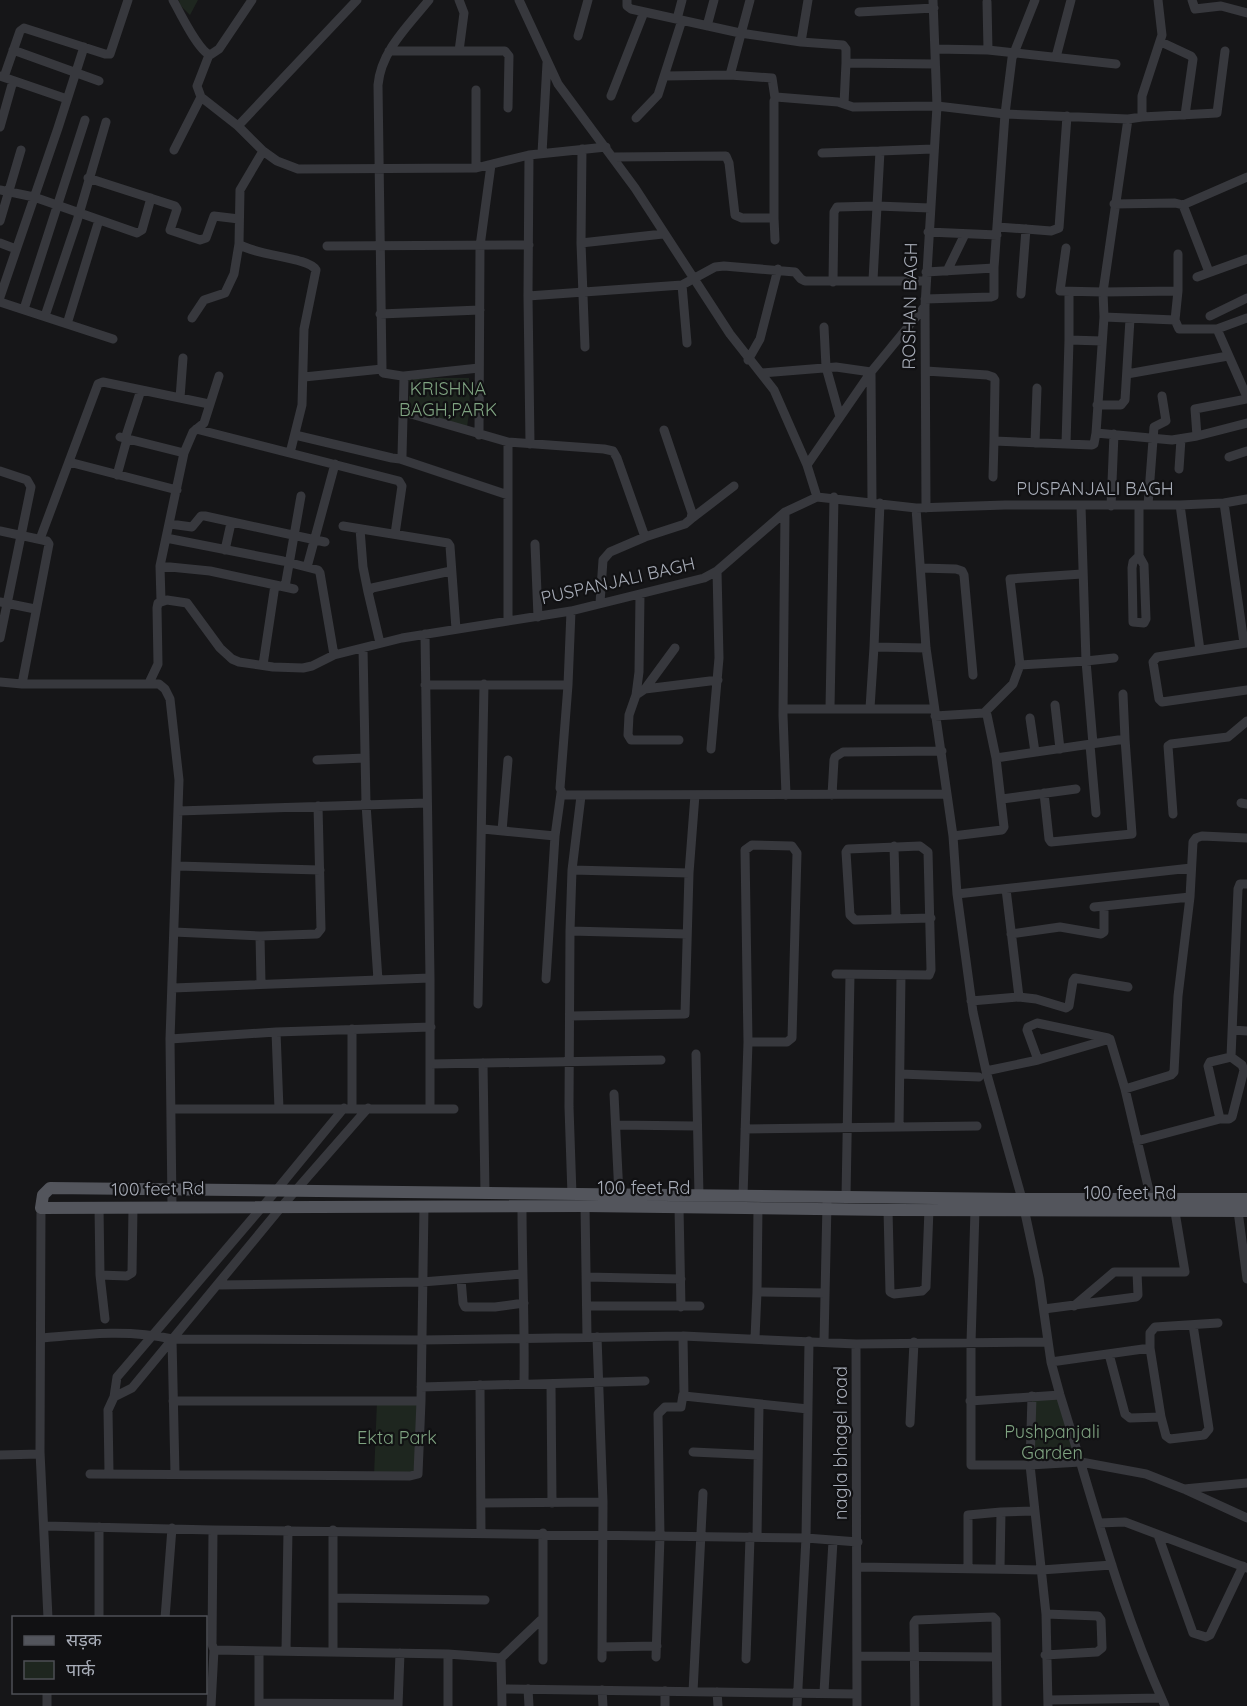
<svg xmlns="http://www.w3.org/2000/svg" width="1247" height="1706" font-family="Quicksand,'Noto Sans Devanagari',sans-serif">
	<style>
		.green { fill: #1e261f }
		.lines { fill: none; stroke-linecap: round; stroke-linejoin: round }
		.minor { stroke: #37383d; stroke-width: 9 }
		.major { stroke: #53555c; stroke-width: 12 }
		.labels { text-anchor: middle; stroke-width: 4.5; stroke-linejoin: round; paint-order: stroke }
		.street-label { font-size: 18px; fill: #a8adb8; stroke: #111113 }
		.park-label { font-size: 18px; fill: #7fa381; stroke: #111113 }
	</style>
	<rect width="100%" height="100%" fill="#161618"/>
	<path class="green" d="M179,0H198L190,15L180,5Z
		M438,378H469L470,407L467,427L409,409V379Z
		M1060,1395L1081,1462L1030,1465L1032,1396Z
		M377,1401H421L418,1474L374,1476Z"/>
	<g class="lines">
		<path class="minor" d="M173,0C180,13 198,50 210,55L219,49L252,0
			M459,0L464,13L459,51
			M519,0L558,84L635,188L730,334L774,390L807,465L817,497
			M627,0V6L631,9L740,33L801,42L843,45L846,49V63
			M1192,0L1195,9L1221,6L1247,13
			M987,2L988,50
			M859,12L934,8
			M677,19L682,0
			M707,26L714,0
			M578,36L588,0
			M801,42L808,0
			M1161,42L1191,56L1193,59L1185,115
			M935,49L988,50L1116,64
			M13,50L99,81
			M389,51H505L509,56L508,108
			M209,55L197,86L201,97L238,126L263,151L277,161L298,169L476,168L529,155L606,147
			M1056,57L1071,0
			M730,75L750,0
			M0,76L67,99
			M665,76L730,75L772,78L775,98
			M4,77L20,31L24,28L105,54H110L128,0
			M611,96L644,12
			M844,104L846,63L935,64
			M1142,117L1217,113L1225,51
			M636,118L658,95L682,20
			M238,126L357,0
			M0,127L13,81
			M582,149L581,243L585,347
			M174,150L201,97
			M263,151L240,190L239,244C256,256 309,257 316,270L304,329L302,405L290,453
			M542,153L547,63
			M822,153L880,151
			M529,155L528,296L682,285L715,267L724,266L795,272L801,279L805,281H926
			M613,157L726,156L729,163L735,215L742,218H774V101L776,97L838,102L853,107L937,106L1005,114L1128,119L1142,117V96L1162,35L1158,0
			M476,168V90
			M88,178L175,206L177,209L170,230L200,240L206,238L214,216L239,219
			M0,190L34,197L137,233L142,230L151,198
			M1114,204L1175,203L1183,205L1209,272
			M1183,205L1247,177
			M774,218L775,240
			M0,221L21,150
			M998,227L1051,231L1059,228L1067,116
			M928,232L997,235
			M0,243L16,249
			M581,243L663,234
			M327,246L529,245
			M1066,248L1060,291L1103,292L1128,119
			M994,268L1005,114L1012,58L1035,0
			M947,271L965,234
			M1197,277L1247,259
			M873,280L880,151L933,149
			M833,282L834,212L837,207L877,206L930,208
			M682,285L687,343
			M1178,291V254
			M1069,292V340
			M1021,294L1026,229
			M528,296L530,444
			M0,297L58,128L84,47
			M925,299L991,297L994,296V268L926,272
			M0,302L113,339
			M24,309L85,120
			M380,314L480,310
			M45,316L77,221L106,122
			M1210,316L1247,298
			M192,318L204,300L225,293L234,274L239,244
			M1175,320L1104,317L1103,292L1178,291L1175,320L1179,329H1217L1247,397
			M67,324L99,220
			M824,327L826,367L840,417
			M1217,329L1247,318
			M748,360L760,339L778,269
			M926,371L987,375L993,377L995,380L994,441
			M762,373L836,367L871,372L807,465
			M1127,374L1228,356
			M404,376L479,368
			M304,377L382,369
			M180,398L183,358
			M1097,405H1121L1125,400L1130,319
			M404,412L508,442L604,449L613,451L617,458L645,537
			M196,429L399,481L402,486L395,534
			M1096,433L1104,317
			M295,435L392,458L400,459L402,456L404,378L402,376L383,373L382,369L378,85C381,51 408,26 429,0
			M479,435L480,246L491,165
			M1197,436L1195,409L1247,399
			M120,437L184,453
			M125,439L141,390
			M1035,443L1037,388
			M1066,444L1069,340L1102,341
			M1229,457L1247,451
			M400,459L508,495
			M69,462L177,490
			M1179,469L1181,439
			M0,471L27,480L31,487L0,638
			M117,475L127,439
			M993,477L994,441L1092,445L1094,444L1096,433L1172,440L1197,436L1247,423
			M872,502L871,372L925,306
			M880,503L874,647L926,648
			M1224,503L1244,643
			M1139,505V556L1144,565L1146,619L1144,623L1133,622L1132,568L1133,562L1139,556
			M1148,505L1154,427L1166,421L1162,396
			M1180,505L1200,650
			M1081,506L1086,661L1020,665L1010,579L1082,574
			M1111,506L1114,434
			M916,508L926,648L953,836L957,894L973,1012L986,1071L1022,1199L1039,1278L1051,1362L1060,1395C1093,1500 1119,1605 1165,1706
			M926,508L925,306L937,106L933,0
			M785,512L783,715L786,795
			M691,519L734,486
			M170,524L192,527L201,516H205L325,542
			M343,526L448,543L450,546L456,629
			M360,529L363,567L368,592
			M0,531L47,541L49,544L22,684
			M166,538L283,561L318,570L320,573L334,655
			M40,539L98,384L103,382L209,404
			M535,544L538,617
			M225,550L231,523
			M160,566L210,571L294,589
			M307,567L335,464
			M921,568L956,569L962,571L964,575L973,675
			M285,587L301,496
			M161,601L160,566L184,453L193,432L204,423L219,376
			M0,602L35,609
			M600,603L603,560L610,552L645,537L685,524L691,519L692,513L664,430
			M571,611L568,685L560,788L563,795L947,794
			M508,621V442
			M425,634L430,978V1109
			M380,643L368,592L372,588L451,571
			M1247,643L1157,657L1153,662L1159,699L1162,702L1247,690
			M363,648L366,804L378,980
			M675,648L645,689L636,695L629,715L628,735L631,740H679
			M263,665L275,585
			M0,682L22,684H159L165,689L170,699L179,780L170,1039L172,1206
			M149,683L158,664L157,608L158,603L167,600L187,603L220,648L232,659L239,662L273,667L303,668L312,666L334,655L402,638L571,611L704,578L717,571L785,512L817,497L916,508L1005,505H1180L1224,503L1247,499
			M425,685H568
			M645,689L718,680
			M636,695L639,672L640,594
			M1055,705L1060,749
			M830,708L834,497
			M870,708L874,647
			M783,709H934
			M984,713L1013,684L1020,665
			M935,716L984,713L987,715L996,758
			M1030,718L1035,752
			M1093,744L1086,661L1114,658
			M1090,745L1096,813
			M711,749L719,658L717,571
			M317,760L365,758
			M1044,793L1049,839L1051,842L1132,834L1125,739
			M832,795L834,760L835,757L843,752L942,751
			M1002,799L1076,789
			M1241,803L1247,804
			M178,811L427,803
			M1173,814L1168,746L1171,744L1228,737L1247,721
			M483,829L555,836
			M502,831L508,760
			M953,836L1002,830L1004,827L996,758L1125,739L1123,694
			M894,846L896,919
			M177,866L320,870
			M572,870L689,873
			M1006,889L1019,997
			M957,894L1191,868
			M1094,907L1190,897
			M570,931L687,934
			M174,932L260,936L317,934L321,929L318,806
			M1011,934L1060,927L1101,934L1104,932V906
			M260,936L261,983
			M836,974L929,975L931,970L928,852L920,846L848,849L846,852L850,915L855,920L931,918
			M546,979L555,836L561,793
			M173,988L430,978
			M971,1001L1019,997L1036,999L1066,1008L1069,1006L1073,981L1075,978L1128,987
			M478,1004L484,684
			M570,1016L685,1014L689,873L695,795
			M1233,1030L1247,1031
			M276,1032L279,1109
			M170,1039L276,1032L431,1027
			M1110,1039L1125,1089L1151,1199
			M696,1054L699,1196
			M1231,1057L1238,889L1240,884H1247
			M1038,1060L1027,1030L1028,1027L1037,1023L1108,1038
			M483,1063L485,1194
			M430,1064L661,1060
			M986,1071L1038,1060L1110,1039
			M900,1074L979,1077
			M1125,1089L1171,1075L1174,1072L1178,996L1190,897L1193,842L1196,838L1202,836L1247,838
			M614,1094L619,1195
			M352,1108V1029
			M172,1109H454
			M616,1125L696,1126
			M899,1127L901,975
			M745,1129L977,1126
			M1137,1141L1220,1119L1208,1066L1210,1062L1231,1057L1242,1065L1244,1070L1232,1117L1229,1119H1220
			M572,1195L569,1107L570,931L572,870L581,796
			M743,1196L748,1042L745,850L752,845L792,846L797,853L792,1038L787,1042H748
			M846,1197L850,975
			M522,1206C522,1265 525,1324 524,1383
			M585,1206L587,1337
			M99,1207L100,1275L105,1319
			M679,1207L681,1307
			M41,1208L40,1452L48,1618
			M888,1210L890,1292L894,1294L922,1291L926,1287L929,1209
			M975,1210L971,1343V1465H1030L1081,1462L1146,1474L1184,1489L1247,1483
			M1238,1211L1247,1279
			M100,1275L127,1276L132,1273L133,1207
			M586,1277L681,1279
			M461,1279L463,1303L465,1307H495L524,1303
			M218,1285L422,1282L522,1274
			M757,1292L758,1207
			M587,1306H700
			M1074,1306L1114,1272H1185L1175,1212
			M1044,1309L1136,1297L1138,1295L1137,1272
			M683,1336L684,1396L808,1409
			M597,1337L603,1502L602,1658
			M41,1338C85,1334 129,1329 172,1339L421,1340L683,1336L856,1344L1048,1342
			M755,1338L757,1292L825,1293
			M172,1339L175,1474
			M824,1342L827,1203
			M856,1344L857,1706
			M1150,1348V1333L1155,1327L1218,1323
			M1051,1362L1150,1348L1161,1417L1130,1418L1125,1414L1109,1354
			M551,1384L552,1503
			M480,1385L481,1533
			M421,1387L645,1381
			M1032,1396L1030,1465L1046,1614L1048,1706
			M114,1397L117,1377L275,1192L344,1108
			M173,1401H421
			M970,1401L1060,1395
			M1161,1417L1166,1436L1170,1439L1204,1435L1209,1429L1193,1325
			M910,1423L914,1342
			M693,1452L758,1455
			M0,1455L40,1454
			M109,1473L108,1410L114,1397L132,1388L283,1205L368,1108
			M90,1474L410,1476L418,1474L421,1401L424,1206
			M1186,1490L1247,1518
			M481,1503L603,1502
			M1099,1523L1125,1522L1247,1568
			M45,1526L213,1530L806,1538L858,1542
			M99,1527V1618
			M213,1530L212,1644L214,1650L448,1654L501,1658
			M333,1530V1652
			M1158,1535L1193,1633L1206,1637L1210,1635L1243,1566
			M757,1537L759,1405
			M858,1567L1041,1570L1112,1565
			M968,1568V1515L1001,1512
			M1000,1569L1001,1512L1035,1511
			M333,1598L485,1600
			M165,1618L172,1528
			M602,1647L657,1646
			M286,1651L288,1530
			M1045,1655L1097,1652L1102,1648L1101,1620L1098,1616L1046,1614
			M857,1656L996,1657
			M656,1657L660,1536L658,1414L665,1407H681L683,1395
			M746,1659L750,1537
			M543,1660V1533
			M503,1689L857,1694
			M528,1689L529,1706
			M602,1690L603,1706
			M665,1691V1706
			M693,1692L703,1493
			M717,1692L718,1706
			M824,1692L833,1541
			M1048,1700L1161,1698
			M259,1703L398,1704
			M47,1706V1692
			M211,1706L214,1650
			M259,1706V1652
			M398,1706L400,1653
			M448,1706V1654
			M502,1706L501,1658L543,1618
			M797,1706L806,1538L809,1341
			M915,1706L914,1623L916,1620L993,1617L996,1620L997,1706"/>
		<path class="major" d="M1247,1199H1022L50,1188L43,1195L41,1208L585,1206L888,1210L1247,1211"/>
	</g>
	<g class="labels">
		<g class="street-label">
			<text transform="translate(910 306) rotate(-89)" y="6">ROSHAN BAGH</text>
			<text x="1095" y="495">PUSPANJALI BAGH</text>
			<text transform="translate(618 581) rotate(-13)" y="6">PUSPANJALI BAGH</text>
			<text x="644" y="1194">100 feet Rd</text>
			<text transform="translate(158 1189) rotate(-1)" y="6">100 feet Rd</text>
			<text x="1130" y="1199">100 feet Rd</text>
			<text transform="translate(841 1443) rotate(-90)" y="6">nagla bhagel road</text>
		</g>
		<g class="park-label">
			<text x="448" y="395">KRISHNA<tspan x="448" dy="21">BAGH,PARK</tspan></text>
			<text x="1052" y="1438">Pushpanjali<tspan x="1052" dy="21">Garden</tspan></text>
			<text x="397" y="1444">Ekta Park</text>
		</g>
	</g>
	<rect x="12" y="1616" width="195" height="78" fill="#111113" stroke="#4d4f55" stroke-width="1.5"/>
	<rect x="24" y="1636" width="30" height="9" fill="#53555c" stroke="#4d4f55" stroke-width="1.5"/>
	<text x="66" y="1646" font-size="18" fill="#a8adb8">सड़क</text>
	<rect x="24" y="1661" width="30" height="18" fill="#1e261f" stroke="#4d4f55" stroke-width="1.5"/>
	<text x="66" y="1676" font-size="18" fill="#a8adb8">पार्क</text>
</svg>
